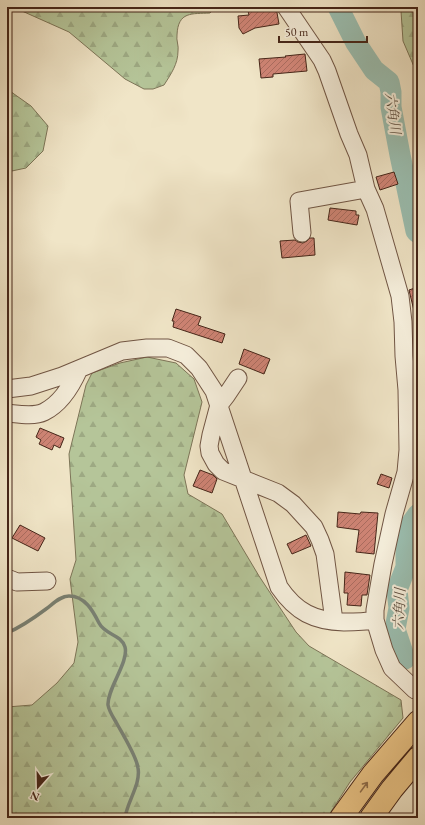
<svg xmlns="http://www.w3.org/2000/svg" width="425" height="825" font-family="'EB Garamond','Noto Serif JP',serif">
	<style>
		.forest { fill: url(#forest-firs); stroke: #7d7558 }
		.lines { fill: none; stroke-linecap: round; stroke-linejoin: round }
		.stream { stroke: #798174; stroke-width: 3.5 }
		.river { stroke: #9bbfb1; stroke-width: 21 }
		.building { fill: url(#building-hatch); stroke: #452518 }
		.minor-casing { stroke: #705544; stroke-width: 19 }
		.highway-casing { stroke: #452518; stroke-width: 24 }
		.minor { stroke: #f5eedb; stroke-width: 17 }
		.highway { stroke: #e8c284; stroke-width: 22 }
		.oneway { stroke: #8e6c49 }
		.labels { text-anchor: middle; stroke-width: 4; stroke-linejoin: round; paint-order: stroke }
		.water-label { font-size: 14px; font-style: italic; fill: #5a4c3e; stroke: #f5eedb }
	</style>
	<defs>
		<pattern id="forest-firs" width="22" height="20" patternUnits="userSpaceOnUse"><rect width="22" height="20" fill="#b5c599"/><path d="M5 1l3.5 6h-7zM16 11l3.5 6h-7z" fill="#9da983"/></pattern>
		<pattern id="building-hatch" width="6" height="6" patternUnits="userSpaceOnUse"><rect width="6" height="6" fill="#cf8475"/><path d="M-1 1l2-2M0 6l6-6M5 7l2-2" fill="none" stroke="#aa6c5f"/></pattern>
	</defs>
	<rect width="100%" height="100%" fill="#f0e5c7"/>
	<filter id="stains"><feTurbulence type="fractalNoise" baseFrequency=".005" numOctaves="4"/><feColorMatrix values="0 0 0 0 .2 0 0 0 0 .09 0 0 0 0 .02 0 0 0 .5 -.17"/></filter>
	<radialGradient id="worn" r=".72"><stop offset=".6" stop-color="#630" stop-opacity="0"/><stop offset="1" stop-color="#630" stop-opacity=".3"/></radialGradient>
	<path class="forest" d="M13,7H215L210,13C192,14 178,11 177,35C176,40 179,46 178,51C178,64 171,74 164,85L153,89H144L125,79L69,32Z
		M402,7H418V76L403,41L401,11Z
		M7,89L31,106L48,126L43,151L26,168L7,172Z
		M147,357L176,363L194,379L202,402L184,475L188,494L222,514L259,576L296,632L309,646L401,700L403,718L350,782L327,818H7V707L32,705L57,683L74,663L78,642L70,579L76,560L69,454L86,385L92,373L120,363Z"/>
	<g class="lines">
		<path class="stream" d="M7,633C21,627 34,618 46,609C53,604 60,596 69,596C85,596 93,611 99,623C105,635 121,634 125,647C129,662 107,689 108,705C109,711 113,717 116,722C122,733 137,757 138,768C141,784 127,802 125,818"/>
		<path class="river" d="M338,7L356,43L374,70L389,82L391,92V107L400,155L416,231L418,233
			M405,659L395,629L399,608L397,590L406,567V531L418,514"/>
	</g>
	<path class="building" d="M247,7H276L279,24L255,28L243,34L239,28L238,16L249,15Z
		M305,54L307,71L273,74V77L261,78L259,59L286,57L285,56Z
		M394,172L398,184L380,190L376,177Z
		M330,208L356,211V215H359L357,225L328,220Z
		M310,238H314L315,255L282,258L280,241L295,240L298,242L303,243L307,241Z
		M418,287V315H415L409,290Z
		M176,309L201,317L198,325L225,334L222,343L173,327L174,321H172Z
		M244,349L270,359L264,374L239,364Z
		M40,428L64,438L60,448L54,445L52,450L39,444L41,440L36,437Z
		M200,470L213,475L217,479L212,493L193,486Z
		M381,474L392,478L389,488L377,484Z
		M338,512L360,514L361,512L378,513L374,554L356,552L359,530L337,527Z
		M20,525L45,538L38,551L12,538Z
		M306,535L311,546L292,554L287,544Z
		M345,572L370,575L367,595H362L361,606L347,605L348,593H344Z"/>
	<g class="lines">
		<g class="minor-casing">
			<path id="minor" d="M286,7L322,60L327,71L349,134L358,155L366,189L375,209L400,296L403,322L404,356L407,390L408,450L406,472L394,514L383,564L375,610V620L384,650L392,668L415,690
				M302,233L299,201L366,189
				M238,378L226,396L219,405L211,435L209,446L210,453L216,464L223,471L278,493L293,504L314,527L320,540L325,554L334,621
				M7,389L31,386L62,376L122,351L147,348H168L186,355L199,368L214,391L279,587C296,612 314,621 344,622C355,622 364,622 375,620
				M7,413C18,414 34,417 44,412C60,404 72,385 79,369
				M7,578L17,582L47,581"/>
		</g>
		<g class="highway-casing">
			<path id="highway" d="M341,818L373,774L418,722
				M371,818L392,789L418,758"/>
		</g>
		<use href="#minor" class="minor"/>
		<use href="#highway" class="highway"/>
	</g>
	<defs><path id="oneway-shaft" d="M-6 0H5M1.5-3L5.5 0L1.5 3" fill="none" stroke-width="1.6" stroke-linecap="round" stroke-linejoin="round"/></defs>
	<use class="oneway" href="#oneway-shaft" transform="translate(364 787) rotate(-54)"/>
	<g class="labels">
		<g class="water-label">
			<text transform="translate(393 113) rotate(82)" y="5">六角川</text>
			<text transform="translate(399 609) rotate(-87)" y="5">六角川</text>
		</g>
	</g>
	<rect width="425" height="825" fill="none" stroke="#f0e5c7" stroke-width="24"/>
	<rect x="8" y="8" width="409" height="809" fill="none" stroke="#452518" stroke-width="2"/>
	<rect x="12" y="12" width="401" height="801" fill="none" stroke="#452518"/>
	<g transform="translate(38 787) rotate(200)" stroke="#f5eedb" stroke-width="3" paint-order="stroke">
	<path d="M0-3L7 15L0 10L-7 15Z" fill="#452518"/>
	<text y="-6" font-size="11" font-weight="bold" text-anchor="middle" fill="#452518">N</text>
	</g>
	<path d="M279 36v6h88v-6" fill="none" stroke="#452518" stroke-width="2"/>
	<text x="285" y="36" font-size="12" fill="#452518" stroke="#f5eedb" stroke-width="3" paint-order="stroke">50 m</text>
	<rect width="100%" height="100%" filter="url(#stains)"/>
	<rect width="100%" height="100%" fill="url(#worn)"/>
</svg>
